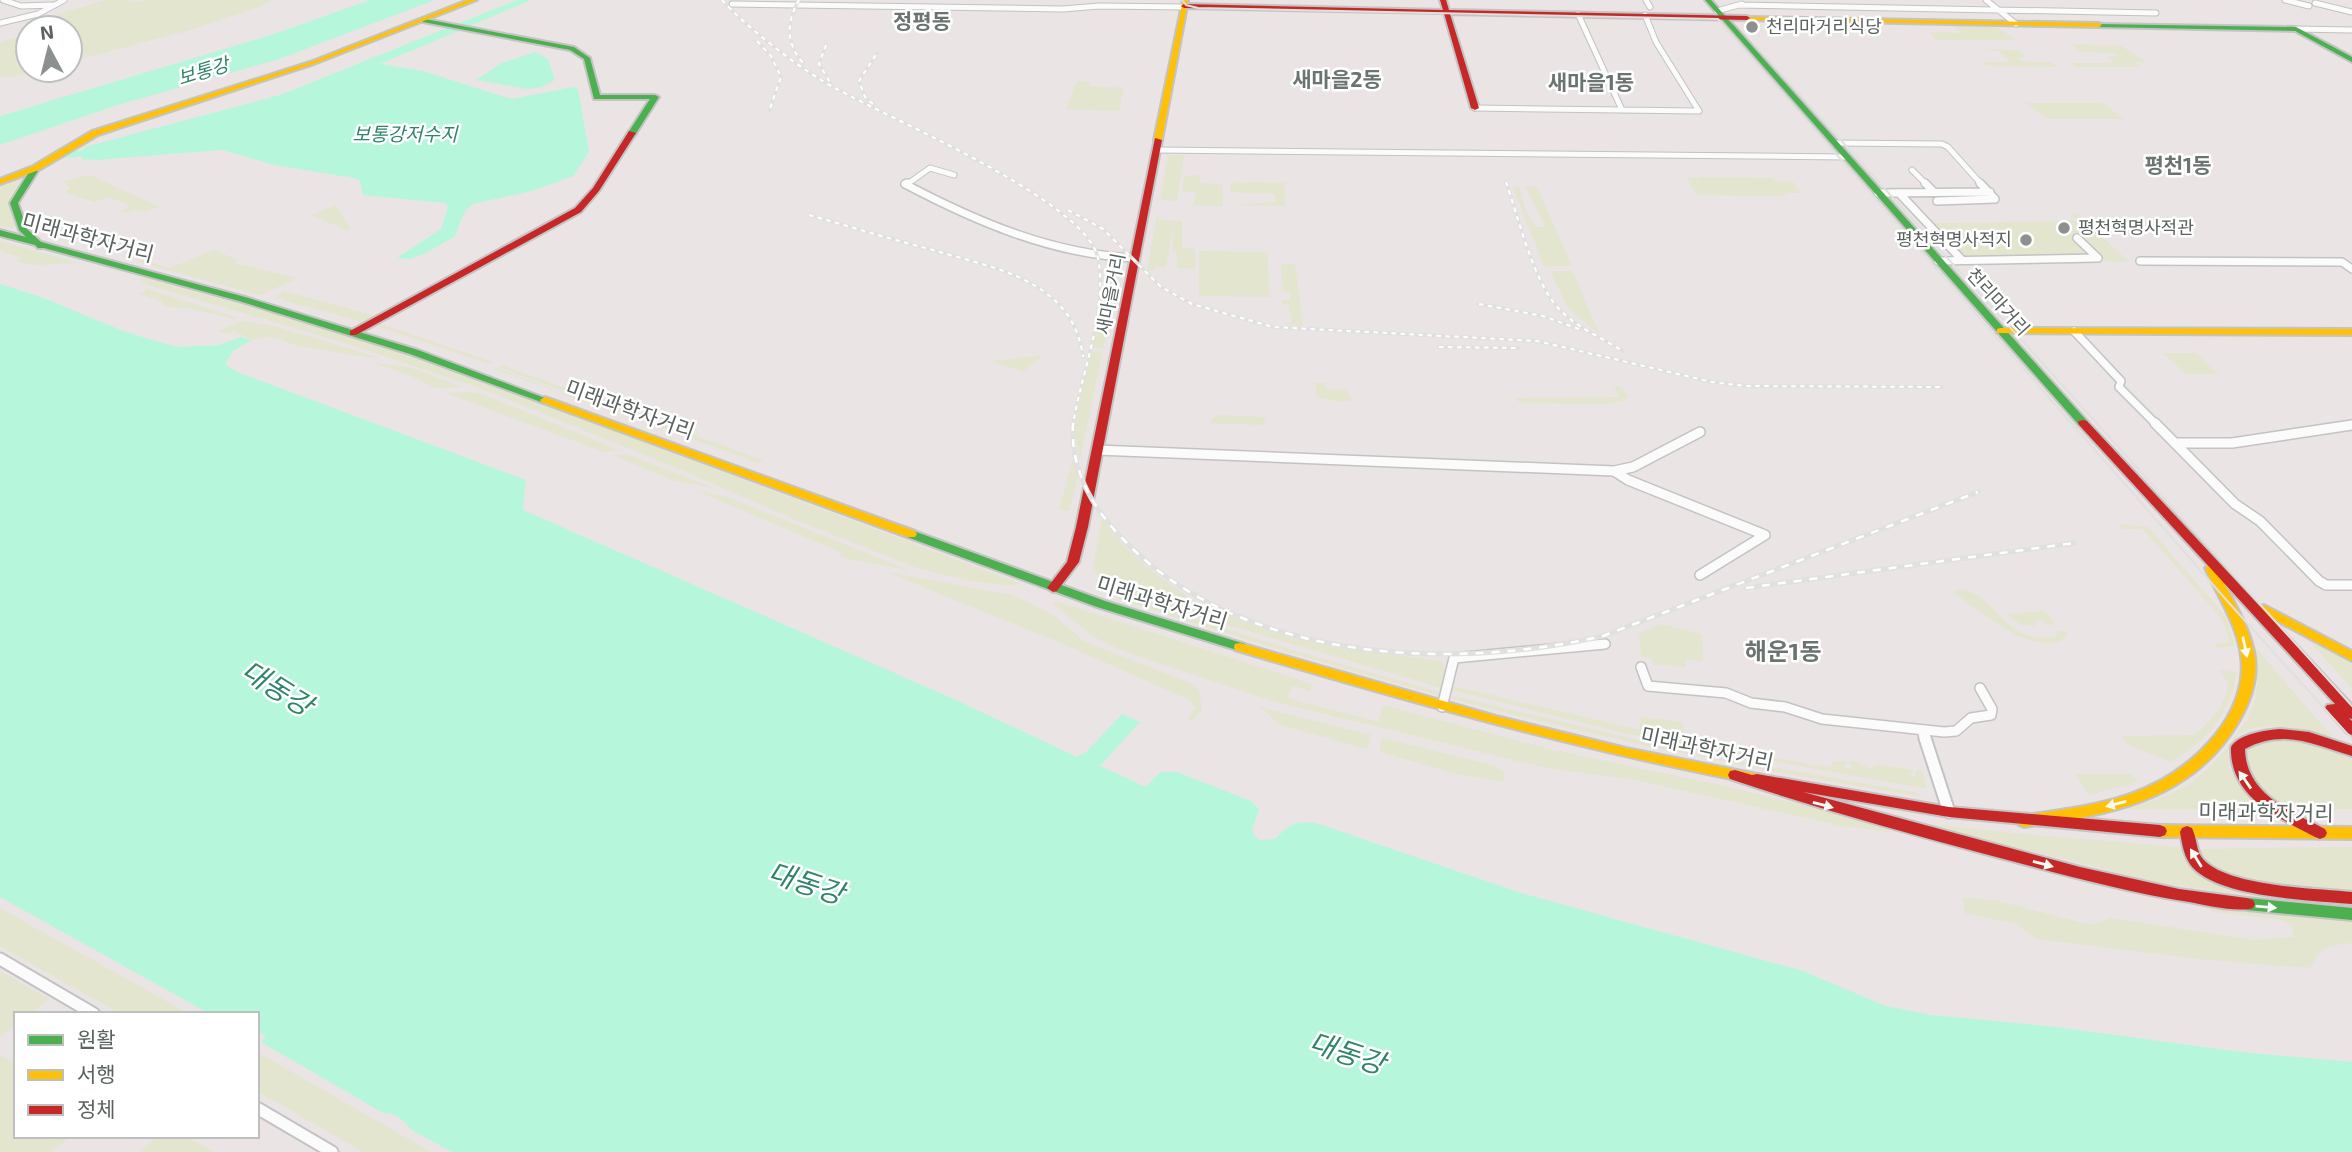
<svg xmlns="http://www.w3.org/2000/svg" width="2352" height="1152" font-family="'Exo 2','Noto Sans KR',sans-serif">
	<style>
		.green { fill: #e3e5cf }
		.water { fill: #b6f7dc }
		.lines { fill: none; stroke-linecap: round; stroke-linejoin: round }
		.canal { stroke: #b6f7dc; stroke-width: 6 }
		.street-far3-casing { stroke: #c2c3c2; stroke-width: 7 }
		.street-far2-casing { stroke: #c2c3c2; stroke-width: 10 }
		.street-far1-casing { stroke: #c2c3c2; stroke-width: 12 }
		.street-casing { stroke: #c2c3c2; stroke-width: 15 }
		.fast-casing { stroke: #c4c4c4; stroke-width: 4 }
		.slow-casing { stroke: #c4c4c4; stroke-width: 4 }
		.jam-casing { stroke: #c4c4c4; stroke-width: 4 }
		.street-far3 { stroke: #fcfbfb; stroke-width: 5 }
		.street-far2 { stroke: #fcfbfb; stroke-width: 7 }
		.street-far1 { stroke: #fcfbfb; stroke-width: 9 }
		.street { stroke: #fcfbfb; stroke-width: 11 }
		.fast { fill: #4caf50; fill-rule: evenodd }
		.slow { fill: #ffc107; fill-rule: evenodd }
		.jam { fill: #c62828; fill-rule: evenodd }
		.tram { stroke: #e0e0df; stroke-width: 2 }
		.rail-far1-casing { stroke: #e0e0df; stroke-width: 3.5 }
		.rail-casing { stroke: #e0e0df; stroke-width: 5 }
		.rail-far1 { stroke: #fff; stroke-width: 2; stroke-dasharray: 4.5; stroke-linecap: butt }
		.rail { stroke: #fff; stroke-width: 2.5; stroke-dasharray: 8; stroke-linecap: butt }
		.oneway { fill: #f6fbf6 }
		.poi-dot { fill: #8c908e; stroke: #fff; stroke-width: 2.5 }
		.labels { text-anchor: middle; stroke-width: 5; stroke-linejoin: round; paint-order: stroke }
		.far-poi-label { font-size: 18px; fill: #5a6260; stroke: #fff; text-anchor: start }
		.far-street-label { font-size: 18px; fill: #5a6260; stroke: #fff }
		.far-water-label { font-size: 19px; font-style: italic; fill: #308469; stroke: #fff }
		.far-quarter-label { font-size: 21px; font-weight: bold; fill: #6b7471; stroke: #fff }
		.street-label { font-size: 21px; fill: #5a6260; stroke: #fff }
		.quarter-label { font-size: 24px; font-weight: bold; fill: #6b7471; stroke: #fff }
		.near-water-label { font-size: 28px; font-style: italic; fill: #308469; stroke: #fff }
	</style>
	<rect width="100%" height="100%" fill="#eae4e4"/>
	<path class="green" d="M106,0H132L78,18L125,3L151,0H272L260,7L193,29L70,62V28H49L58,24L14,31L59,18L52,16Z
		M1954,26L1997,27L2016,40H1936L1929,32L1961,33Z
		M28,34V70H39L8,78L0,76V42Z
		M2071,44L2121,46L2147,62L2136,63L2142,67H2077L2071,63H2114L2107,57L2119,56L2115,53L2081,52Z
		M1979,49L2017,50L2026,57H2018L2023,62H2051L2057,67L1987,66L1982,62H2011L1998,51Z
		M1077,81L1090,82L1089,86L1124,88L1119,111L1066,109Z
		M2027,103H2103L2124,119H2047Z
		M1168,155H1184L1177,201L1160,200Z
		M1199,175L1200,183L1222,184L1223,206L1188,205L1194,203L1196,192L1182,191L1184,176Z
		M84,176H92L159,207L142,212L136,210L126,213L121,211L131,206L109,197L95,202L65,193L70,188L63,182Z
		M1697,177L1773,178L1776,182L1792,181L1801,193H1785L1787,196L1697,195L1687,178H1696L1702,186Z
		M15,178L22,179C11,196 7,208 16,228L0,226V184Z
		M1253,182L1285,183V206L1232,205L1276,202L1275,194L1231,192L1230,184Z
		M1525,186L1537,187L1572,266H1544L1513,187H1519L1526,212L1536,227H1546Z
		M336,205L351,230H346L311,215Z
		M2070,213H2077L2129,262L2105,261L2100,256H1964L1933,223C1982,223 2031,221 2079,221Z
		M1157,215H1159V220L1182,221V248L1195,249V269L1177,268V253L1172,250L1173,228L1166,267H1155L1154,271H1147Z
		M0,241L79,263L33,265L16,261L22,258L0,251Z
		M214,250L238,260L234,263L298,278L260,295L138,262L143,260L170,268Z
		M1199,251L1267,252L1270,297L1199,296Z
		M1105,259L1121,260L1103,348H1092L1107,272Z
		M1281,264H1295L1303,326L1284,324L1292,322L1289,305L1282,304V300H1290L1291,293L1283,291Z
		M1550,271H1573L1599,334L1568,308Z
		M143,278L302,321L385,348L542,404L1021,584L1010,586L971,581L917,568L789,517L679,469L485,390L352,345L145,284L140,279Z
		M147,289L236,317L234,319L188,308L165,307L161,301L140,294Z
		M284,291L376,316L363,322L275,298Z
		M242,321L274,326L380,358C354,357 330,350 304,347C280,343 280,332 252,340L234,331L227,334L218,331Z
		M375,322L493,362L489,364L373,325Z
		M1090,352L1102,353L1080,460L1074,426Z
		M2163,353H2196L2219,374H2186Z
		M1043,355L1023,372L991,361Z
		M370,362L412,368L462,387L436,388L409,375Z
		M502,365L763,460L758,463L498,367Z
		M496,368L756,464L494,369Z
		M1315,383H1325L1326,389L1346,390L1353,400L1339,402L1317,397Z
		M1614,385L1624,389L1628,396L1624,401L1605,404L1521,403L1514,398L1619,397Z
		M471,392L482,394L619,450L604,452L445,393Z
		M1216,415L1265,417L1264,425L1209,423Z
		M626,454L714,488L675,481L612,455Z
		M1073,458L1078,476L1069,511L1059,510Z
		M697,491L727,497L909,570L843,558L838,551Z
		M1102,519C1128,554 1159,579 1197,602L1188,613L1113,588L1102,582L1093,567Z
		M2119,524L2148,527L2226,617L2235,646L2218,648L2214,644L2230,642L2222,619L2143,529H2122Z
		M886,572L1012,595L1052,614L1085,642L1190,683L1199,690L1202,710L1192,721L1188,718L1195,708L1190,700L1054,640Z
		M1957,589C1990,590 2002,631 2033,637C2041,638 2049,637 2056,637L2057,631H2066L2067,636C2039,663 1978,609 1954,593Z
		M1118,595L1286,648L1439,692L1438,695L1284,651L1115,598Z
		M1055,601L1312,684L1310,691L1292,686L1287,698L1378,722L1383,705L1549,749L1724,786L1890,826V832L1842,826L1635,780L1547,768L1276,702L1123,651L1094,637L1052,603Z
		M1209,609L1289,637L1335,647L1442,661L1445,671L1442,688L1201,617Z
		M2045,611L2056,624L2048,625L2042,620L2034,621L2036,625C2023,627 2016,623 2007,614Z
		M1661,624L1702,634L1703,661L1685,660L1686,667L1653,664L1651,658L1641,657L1639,634Z
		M2305,637L2352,662V688Z
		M2255,647L2333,738C2307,729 2241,713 2229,749C2226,757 2228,768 2233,775C2241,788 2257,799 2268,810L2124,809C2146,803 2169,797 2189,784C2211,770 2243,731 2253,706C2260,687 2257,666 2255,647Z
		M2219,670L2237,673C2228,717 2209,739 2171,762L2127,744L2121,736L2195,735C2211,719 2227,705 2228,682Z
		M1452,686L1640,730V717L1682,722L1685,745L1620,732L1452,690Z
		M1453,696L1693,753L1918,793L1919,796C1762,772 1606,739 1452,699Z
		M1260,707L1371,735L1367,749L1280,725Z
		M2281,736L2345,753L2352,761V809H2297L2288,808L2266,794L2247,771L2246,751L2250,746Z
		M1382,738L1496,766L1504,771L1503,782L1461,775L1380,752Z
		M1695,743L1830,768L1834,761H1847L1845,768L1853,769L1849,761L1858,762L1870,769L1877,764L1914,770L1910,775L1914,778L1917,770L1923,771L1927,789L1695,747Z
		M2076,774H2131L2139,782L2088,795Z
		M1931,824L2022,834L2179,847L2194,867L2352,904L2236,894L2162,883L1932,827Z
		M2352,847V891C2321,887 2240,883 2216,870C2208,866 2202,857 2200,849Z
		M1963,898L1995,900L2086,924L2099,923L2111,918L2253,940L2294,937L2291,925L2278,919L2212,912L2209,904L2352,919V943C2327,946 2322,945 2310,968L2209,960L2036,939L2017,924L1965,913Z
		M0,908L189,1014H121L0,946Z
		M0,971L49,999L30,1014H16V1025L0,1037Z
		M257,1052L431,1152H363L257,1091Z
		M0,1054L16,1064V1136H71L51,1152H0Z
		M158,1136H196L193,1140L214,1152H140Z"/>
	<path class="water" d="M370,0H435L279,59L121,104L0,145V116L271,35Z
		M517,0H531L380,64L423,71L511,99L574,87L578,89L589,152L573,176L532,191L472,204L464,213L455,236L426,253L410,259L397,258L441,229L448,207L445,203L363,195L360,181L354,178L274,165L222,150L96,160L82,159V150L88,146L280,95Z
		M535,52L548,59L555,80L542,87L528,89L476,80L502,63Z
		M0,284L41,297L123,331L176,347L219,345L241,337L252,340L233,351L225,364L237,372L526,480L523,510L956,700L1077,757L1086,752L1122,714L1140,722L1100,766L1146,787L1160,772H1177L1251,801L1259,809C1257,821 1246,831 1259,840L1275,839C1289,825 1295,820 1316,823L1521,893L1803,971L1885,1006L1932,1015L2056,1027L2241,1052L2352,1062V1152H452L410,1129C405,1120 393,1112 383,1113L261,1042L266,1037L257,1031V1014H210L0,897Z"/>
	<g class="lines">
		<path class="canal" d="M55,156L95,152"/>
		<g class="street-far3-casing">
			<path id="street-far3" d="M3,0L21,6L52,5
				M1646,0L1650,7
				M1986,0L2016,24
				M2285,0L2309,6
				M2315,3L2352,12
				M732,4L1063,9L1099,6L1184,7
				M1739,5L2156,13
				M1717,11L1742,4
				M1578,14L1622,110
				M1645,15L1656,42L1699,111
				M0,23L38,14L64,0
				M2296,29L2352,30
				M1475,108L1699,111
				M1834,143L1942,144L1948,147L1982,185
				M1157,150L1846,157
				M1912,170L1927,185
				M906,185L930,168L954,175"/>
		</g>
		<g class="street-far2-casing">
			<path id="street-far2" d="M907,183L905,184C977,222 1054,255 1136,258
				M1925,183L1934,192
				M1878,193L1990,192
				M1899,193L1962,260
				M1937,201L1995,199L1980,183
				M1938,261L2098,258L2077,238
				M2140,261L2342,262L2352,269
				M2074,331L2121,381L2119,387L2157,425"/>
		</g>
		<g class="street-far1-casing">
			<path id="street-far1" d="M2155,423L2235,504L2260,521L2319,581L2326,585H2352
				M2175,443H2232L2352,425
				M1097,450L1614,471L1633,467L1700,432
				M1614,471L1628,480L1765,535L1700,575
				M1641,667L1648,686L1726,693L1751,703L1785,707L1822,719L1944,732L1956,731L1971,718L1991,715L1992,709L1980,688
				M1442,707L1454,658L1605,644
				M1922,730L1925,740"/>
		</g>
		<g class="street-casing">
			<path id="street" d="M1925,738L1949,812
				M0,959L94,1014
				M257,1108L332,1152"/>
		</g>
		<g class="fast-casing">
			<path id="fast" d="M1705,0H1711L2087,421L2088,423L2087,425H2079Z
				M425,19L574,47L590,58L600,95H655L659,97L635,135H629L628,133L650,99H594L584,59L570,50L423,22L422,21Z
				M2097,24L2296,27L2352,57V62L2295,31L2099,27L2097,26Z
				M31,169L38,171L18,203L27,229L41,242L245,297L418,350L550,400L545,403L541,402L410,354L239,301L44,248H38L35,245L0,236V230L26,237L19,230L10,203Z
				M911,530L1105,601L1245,644L1246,647L1240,651L1097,607L907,537L905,534L907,531Z
				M2247,898L2352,908V920L2247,910L2241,908L2239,904L2241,900Z"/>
		</g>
		<g class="slow-casing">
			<path id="slow" d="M468,0H477L314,64L98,135L39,170L0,184V179L33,166L92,131L310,62Z
				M1183,0L1188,1L1162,140L1158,142L1154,140Z
				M1745,17L2099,23L2102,25L2099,27L1747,20L1745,19Z
				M2000,328L2352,329V335L1997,333V329Z
				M545,397L915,531L917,534L915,537H907L541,402L540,400Z
				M2211,564L2217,568C2230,597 2250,625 2255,657C2258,680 2250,703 2238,723C2191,802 2107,815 2024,827L2019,825L2017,821L2019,817L2024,815C2099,805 2164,797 2215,735C2233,713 2245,685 2241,656C2237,624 2218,597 2205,568Z
				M2264,605L2352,651V661L2260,612L2258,609L2260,606Z
				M1240,643L1496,716L1626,748L1757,774L1762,775L1764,779L1762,783L1757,784C1580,750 1408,702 1235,650L1234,647L1235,644Z
				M2160,825L2352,827V839L2160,837L2155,835L2153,831L2155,827Z"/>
		</g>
		<g class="jam-casing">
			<path id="jam" d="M1440,0H1446L1449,10L1747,16L1750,18L1747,20L1450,14L1479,108L1475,110L1471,108L1444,13L1184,8L1181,6L1184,4L1443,10Z
				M629,131L636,133L599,191L581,212L356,335H350V331L575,208L593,188Z
				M1155,138L1162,140L1088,527L1079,562L1057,591L1053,592L1047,588L1067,562L1076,527Z
				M2083,420L2087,421L2352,705V719L2349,718L2352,721V735L2347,733L2325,708L2327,705L2335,704L2079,425L2078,423L2079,421Z
				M2280,729L2309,732L2352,746V756C2314,745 2284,728 2245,749C2246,794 2290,811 2325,829L2327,833L2325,837L2320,839L2315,837C2296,827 2275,817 2259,804C2243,791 2232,774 2231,753C2231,748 2230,747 2234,743C2245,733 2266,730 2280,729Z
				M1735,770L1752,775L1757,774L1949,807L2160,825L2165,827L2167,831L2165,835L2160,837L1949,817L1803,792L2080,867L2179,889L2247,898L2253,900L2255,904L2253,908C2237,913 2206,905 2189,902C2119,891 2050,871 1981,853C1897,830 1813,807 1730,779L1728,775L1730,771Z
				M2187,826L2192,828C2197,838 2196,851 2203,859C2228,887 2315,888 2352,892V904C2311,900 2222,898 2193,868C2184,858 2182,844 2180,832L2182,828Z"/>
		</g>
		<use href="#street-far3" class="street-far3"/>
		<use href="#street-far2" class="street-far2"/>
		<use href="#street-far1" class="street-far1"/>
		<use href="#street" class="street"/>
		<use href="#fast" class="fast"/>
		<use href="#slow" class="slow"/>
		<use href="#jam" class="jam"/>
		<path class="tram" d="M1182,0L1186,5L1198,8L1718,19L2229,603L2352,739
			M1754,44L2352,706"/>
		<g class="rail-far1-casing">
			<path id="rail-far1" d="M722,0C744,25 792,62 821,80C876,114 1085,198 1098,258C1108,313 1081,372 1073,425
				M799,0C786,22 786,44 803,63
				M757,41L771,56L781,77L769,111
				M826,45L819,64L830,82
				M873,104L865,97L859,81L877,53
				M1506,182C1518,217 1534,283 1559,309C1576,327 1602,338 1623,351
				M1068,210L1103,229L1161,287L1192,304L1273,327L1537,341L1712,382L1746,386L1942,387
				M809,215C850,227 891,239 933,250C972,262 1019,270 1051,297C1070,313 1080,333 1083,357
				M1479,304L1543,316L1579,329
				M1439,347L1519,348"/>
		</g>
		<g class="rail-casing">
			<path id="rail" d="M1073,423C1070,467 1091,506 1121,537C1237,661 1447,672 1603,636L1978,492
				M1746,588L2074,543"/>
		</g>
		<use href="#rail-far1" class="rail-far1"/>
		<use href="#rail" class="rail"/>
	</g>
	<defs><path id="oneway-solid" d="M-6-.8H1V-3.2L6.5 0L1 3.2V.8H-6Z" transform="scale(1.75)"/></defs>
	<g class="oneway">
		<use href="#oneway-solid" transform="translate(2245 647) rotate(78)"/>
		<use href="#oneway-solid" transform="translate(2245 780) rotate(-125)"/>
		<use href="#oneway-solid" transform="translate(2116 804) rotate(166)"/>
		<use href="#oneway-solid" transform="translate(1823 805) rotate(15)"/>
		<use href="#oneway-solid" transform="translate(2196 858) rotate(-122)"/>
		<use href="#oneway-solid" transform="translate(2043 864) rotate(15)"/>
		<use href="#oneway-solid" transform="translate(2266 907) rotate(5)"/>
	</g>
	<g class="poi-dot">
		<circle cx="1752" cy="27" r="7"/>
		<circle cx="2064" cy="228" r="7"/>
		<circle cx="2026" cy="240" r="7"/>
	</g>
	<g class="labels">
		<g class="far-poi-label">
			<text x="1766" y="33">천리마거리식당</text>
			<text x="2078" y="234">평천혁명사적관</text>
			<text x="2012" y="246" text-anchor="end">평천혁명사적지</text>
		</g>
		<g class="far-street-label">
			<text transform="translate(1111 294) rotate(-79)" y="6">새마을거리</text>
			<text transform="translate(1998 302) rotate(48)" y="6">천리마거리</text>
		</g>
		<g class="far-water-label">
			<text transform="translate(203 71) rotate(-17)" y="7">보통강</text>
			<text x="405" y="141">보통강저수지</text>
		</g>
		<g class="far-quarter-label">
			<text x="922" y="29">정평동</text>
			<text x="1337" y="87">새마을2동</text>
			<text x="1591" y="90">새마을1동</text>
			<text x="2178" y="173">평천1동</text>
		</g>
		<g class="street-label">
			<text transform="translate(88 238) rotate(15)" y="7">미래과학자거리</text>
			<text transform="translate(630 410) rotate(20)" y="7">미래과학자거리</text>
			<text transform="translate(1162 603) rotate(17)" y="7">미래과학자거리</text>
			<text transform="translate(1707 749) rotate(12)" y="7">미래과학자거리</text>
			<text transform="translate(2266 813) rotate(1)" y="7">미래과학자거리</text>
		</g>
		<g class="quarter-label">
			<text x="1783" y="660">해운1동</text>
		</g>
		<g class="near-water-label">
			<text transform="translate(277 688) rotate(32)" y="10">대동강</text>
			<text transform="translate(806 883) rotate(18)" y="10">대동강</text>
			<text transform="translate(1347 1053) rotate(18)" y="10">대동강</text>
		</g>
	</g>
	<rect x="14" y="1012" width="245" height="126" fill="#ffffff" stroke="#bdc0bf" stroke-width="2"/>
	<rect x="28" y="1035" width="35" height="10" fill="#4caf50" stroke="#bdc0bf" stroke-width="2"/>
	<text x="77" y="1047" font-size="21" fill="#5a6260">원활</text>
	<rect x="28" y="1070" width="35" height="10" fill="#ffc107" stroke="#bdc0bf" stroke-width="2"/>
	<text x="77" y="1082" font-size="21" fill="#5a6260">서행</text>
	<rect x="28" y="1105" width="35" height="10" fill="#c62828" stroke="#bdc0bf" stroke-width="2"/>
	<text x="77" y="1117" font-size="21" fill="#5a6260">정체</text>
	<g transform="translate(49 49) rotate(353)"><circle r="33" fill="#ffffff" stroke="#bdc0bf" stroke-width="2"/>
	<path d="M0-5L12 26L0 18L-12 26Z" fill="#8c908e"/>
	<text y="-10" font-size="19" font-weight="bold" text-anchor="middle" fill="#5a6260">N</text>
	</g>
</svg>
